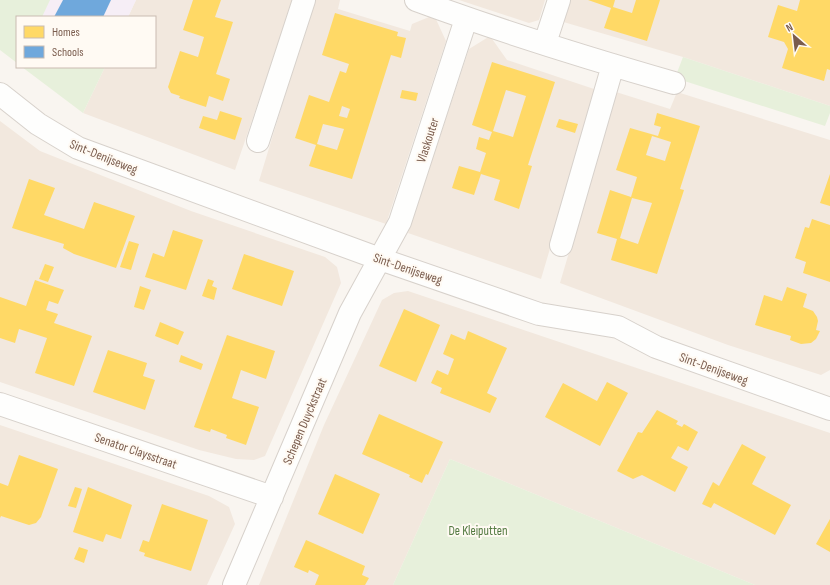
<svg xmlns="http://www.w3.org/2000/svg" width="830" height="585" font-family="'Sofia Sans Condensed',sans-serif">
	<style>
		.residential { fill: #f2e8de }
		.education { fill: #f6eef6 }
		.green { fill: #e7f0db }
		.homes { fill: #ffd966; fill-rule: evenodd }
		.schools { fill: #6fa8dc }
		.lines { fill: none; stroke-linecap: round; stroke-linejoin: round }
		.street-casing { stroke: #d7d1cb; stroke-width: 24 }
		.street { stroke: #fefefd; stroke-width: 22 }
		.labels { text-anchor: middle; stroke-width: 4; stroke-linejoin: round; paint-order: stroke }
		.street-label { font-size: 13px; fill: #7a5c4d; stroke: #fffaf3 }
		.park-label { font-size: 13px; fill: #537a41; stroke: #fffaf3 }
	</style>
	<rect width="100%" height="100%" fill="#f9f5f0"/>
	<path class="residential" d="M136,0H293L235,170L83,113L105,67H155V17H128Z
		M314,0H340L338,9L410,31L412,24L434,15L446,41L386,224L259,181Z
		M459,0H545L539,20L529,23Z
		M567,0H830V106L683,57L560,21Z
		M490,36L507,60L597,90L541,279L408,233L469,49Z
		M616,92L670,109L677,92L830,140V370L821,375L728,345L560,283Z
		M0,121L40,151L191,211L325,257L337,267L341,283L265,456L254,460L236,459L199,450L0,382Z
		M408,291L830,433V585H755L450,459L393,585H259L324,425L382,300L394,293Z
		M0,425L209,496L229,507L235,524L207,585H0Z"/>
	<path class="education" d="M0,0H136L128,17H17Z"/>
	<path class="green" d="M0,0H50L42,17H17V63L0,50Z
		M683,57L830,106V113L825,126L675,78Z
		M22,67H105L83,113Z
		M450,459L755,585H393Z"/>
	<path class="homes" d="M193,0H221L215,17L233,22L216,74L230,79L223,101L209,96L206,107L179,98L180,96L171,93L168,87L180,51L198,57L204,37L183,30Z
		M588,0H615L613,7L632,13L636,0H660L647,41L604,28L611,8Z
		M800,0H830V70L827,69L824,81L782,68L788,49L784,42L768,37L778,5L797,11Z
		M335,13L398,32L397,36L406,38L401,58L391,55L352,179L309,166L316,145L295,138L309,95L329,102L340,71L346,73L349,64L322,55ZM342,106L350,109L347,118L339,116ZM323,124L344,129L337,150L317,144Z
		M492,62L555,82L528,165L532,166L519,209L494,200L500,180L481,174L474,195L452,188L459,166L480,172L486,153L476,149L479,137L489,140L492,132L472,125ZM506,90L526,96L513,137L493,131Z
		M402,90L418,93L416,101L400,98Z
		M220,111L242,118L235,140L199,128L203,116L217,120Z
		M657,113L700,126L680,189L684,190L657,274L611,260L617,239L597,233L610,190L631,197L637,177L616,170L630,128L658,136L661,127L654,125ZM652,136L671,142L665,161L646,155ZM632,198L652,203L638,244L620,238Z
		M559,119L578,124L575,133L556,127Z
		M830,174V206L820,203Z
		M29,179L55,188L44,215L84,229L94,202L135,216L116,268L74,254L63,248L64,244L12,228Z
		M812,219L830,225V282L803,273L806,262L795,258L805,227L809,228Z
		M173,230L203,240L186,290L145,277L153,253L164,257Z
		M129,241L139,244L131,270L120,267Z
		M244,254L294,271L282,306L232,289Z
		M45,264L54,267L48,282L39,279Z
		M208,279L214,281L212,286L217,288L214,300L202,296Z
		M35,280L64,290L58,304L49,301L46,310L58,314L54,323L92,336L74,386L35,373L47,338L19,329L15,343L0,338V297L26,306Z
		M140,286L151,290L144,310L134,307Z
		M787,287L807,294L803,307L813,311L817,317L818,321L816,330L820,331L816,339L811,343L801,344L790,340L791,336L755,325L764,295L782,301Z
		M404,309L440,325L416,382L379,366Z
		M160,322L184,332L178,345L155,336Z
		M468,331L507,348L487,393L497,398L490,413L440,393L442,388L431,383L437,370L448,375L454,359L443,354L451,334L465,340Z
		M227,335L275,351L266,379L241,370L232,398L259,407L246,445L226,438L227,435L211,429L210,432L194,427Z
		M108,350L147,363L143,376L155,380L145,410L93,392Z
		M181,355L203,364L201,370L179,362Z
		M607,382L628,393L600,446L545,417L563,383L597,401Z
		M657,410L678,421L676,424L682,427L684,424L698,432L688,451L678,446L671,458L688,467L675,492L642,475L633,479L617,471L638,432L642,433Z
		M379,414L443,442L428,475L426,474L422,483L409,477L410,475L362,454Z
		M742,444L766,457L752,484L791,505L775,535L714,503L711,508L702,504L713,482L719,486Z
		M19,455L58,469L41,517L36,523L29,525L1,516L0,518V483L8,486Z
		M335,474L380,494L363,534L318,514Z
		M75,487L82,489L76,508L68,506Z
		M88,487L132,505L121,539L106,534L103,542L73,532Z
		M162,504L208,520L191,571L144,556L145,553L139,551L143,540L149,542Z
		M830,519V552L816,544Z
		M306,540L365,566L362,575L369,578L365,585H315L319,575L309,570L308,573L294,567Z
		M79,547L88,550L84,563L74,559Z"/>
	<path class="schools" d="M63,0H111L103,17H54Z"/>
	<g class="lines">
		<g class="street-casing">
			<path id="street" d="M416,0C500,31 587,58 674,83
				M545,43L559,0
				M0,94L38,124L78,148L380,259L539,314L618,327L656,347L830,409
				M258,141L304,0
				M561,245L613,65
				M0,404L272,497
				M234,585L350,313L400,222L466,19"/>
		</g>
		<use href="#street" class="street"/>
	</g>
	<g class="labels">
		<g class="street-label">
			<text transform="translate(427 140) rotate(-72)" y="5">Vlaskouter</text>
			<text transform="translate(104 156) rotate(22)" y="5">Sint-Denijseweg</text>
			<text transform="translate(408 268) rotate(19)" y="5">Sint-Denijseweg</text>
			<text transform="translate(714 368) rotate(20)" y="5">Sint-Denijseweg</text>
			<text transform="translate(304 421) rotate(-67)" y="5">Schepen Duyckstraat</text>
			<text transform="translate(136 450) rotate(19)" y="5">Senator Claysstraat</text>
		</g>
		<g class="park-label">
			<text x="478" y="535">De Kleiputten</text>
		</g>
	</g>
	<rect x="16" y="16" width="140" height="52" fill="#fffaf3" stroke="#cabbb1"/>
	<rect x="24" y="26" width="20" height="12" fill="#ffd966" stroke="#cabbb1"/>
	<text x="52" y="36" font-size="12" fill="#7a5c4d">Homes</text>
	<rect x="24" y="46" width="20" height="12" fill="#6fa8dc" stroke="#cabbb1"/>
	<text x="52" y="56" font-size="12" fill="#7a5c4d">Schools</text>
	<g transform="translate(794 36) rotate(332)" stroke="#fffaf3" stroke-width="3" paint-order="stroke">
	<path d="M0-3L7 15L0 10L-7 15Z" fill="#7a5c4d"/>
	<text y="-6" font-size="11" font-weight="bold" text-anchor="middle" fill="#7a5c4d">N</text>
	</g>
</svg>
